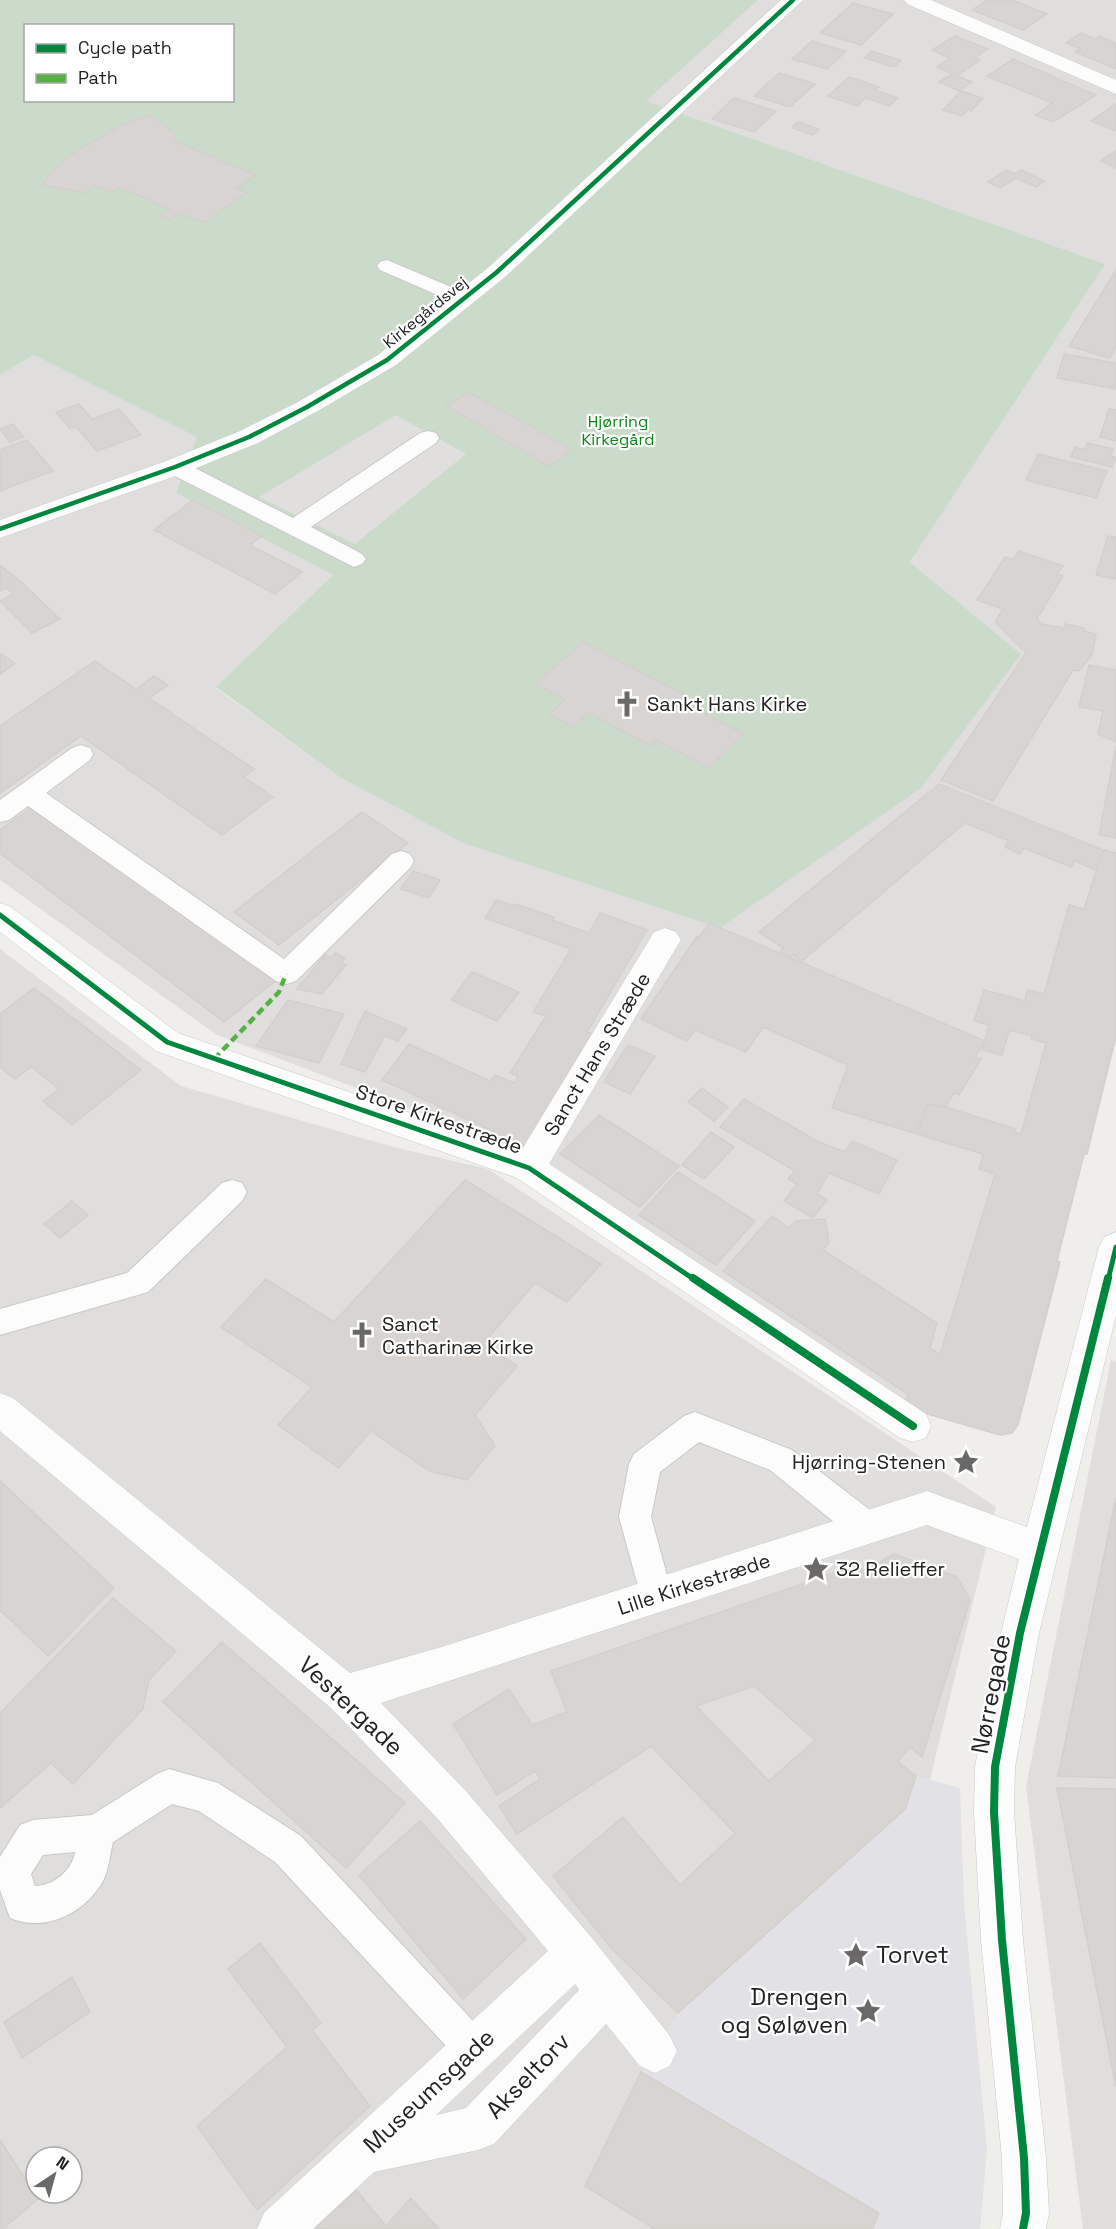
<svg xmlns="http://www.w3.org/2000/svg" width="1116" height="2229" font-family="'Space Grotesk',sans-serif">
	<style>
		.residential { fill: #dfdedc; fill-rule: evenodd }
		.cemetery { fill: #cadbca; fill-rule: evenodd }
		.parking { fill: #e0dfde }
		.plaza { fill: #e2e1e5 }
		.building { fill: #d7d4d2; stroke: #d3d0cc; stroke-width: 1.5; fill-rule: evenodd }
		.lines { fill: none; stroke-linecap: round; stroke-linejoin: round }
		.lane-casing { stroke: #c9c8c7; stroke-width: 2 }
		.street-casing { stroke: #c9c8c7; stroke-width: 1 }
		.lane { fill: #fdfcfc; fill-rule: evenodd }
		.street { fill: #fdfcfc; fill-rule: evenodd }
		.quiet { stroke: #55b145; stroke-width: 4.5; stroke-dasharray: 8 4.5; stroke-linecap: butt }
		.cycleway-far2-casing { stroke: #fff; stroke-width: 8 }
		.cycleway-far1-casing { stroke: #fff; stroke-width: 9 }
		.cycleway-casing { stroke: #fff; stroke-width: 11 }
		.cycleway-far2 { stroke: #00873e; stroke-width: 4.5 }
		.cycleway-far1 { stroke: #00873e; stroke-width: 5 }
		.cycleway { stroke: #00873e; stroke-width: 8 }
		.labels { text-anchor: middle; stroke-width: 4.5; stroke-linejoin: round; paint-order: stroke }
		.far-street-label { font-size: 16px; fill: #222; stroke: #fff }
		.far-park-label { font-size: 16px; fill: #0c8416; stroke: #fff }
		.poi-label { font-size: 20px; fill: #222; stroke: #fff; text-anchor: start }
		.street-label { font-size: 20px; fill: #222; stroke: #fff }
		.near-street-label { font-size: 24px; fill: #222; stroke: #fff }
		.near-poi-label { font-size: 24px; fill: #222; stroke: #fff; text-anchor: start }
	</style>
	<rect width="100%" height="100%" fill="#f0eeeb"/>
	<path class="residential" d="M758,0H1116V940L1003,1436L919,1412L543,1159L217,1035L0,880V375L34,355L198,437L176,493L333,575L216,688L341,778L463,843L1021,654L910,562L1104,264L645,101Z
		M0,949L181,1086L397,1148L488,1169L996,1507L928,1788L917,2229H0ZM36,2157H72V2193H36Z
		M1111,1360L1116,1362V2229H1083L1026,1787Z"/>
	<path class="cemetery" d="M0,0H758L646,101L1105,264L910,562L1021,654L921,788L720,928L463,843L341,778L216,687L333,575L176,493L197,437L34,355L0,375ZM26,26H232V100H26Z"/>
	<path class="parking" d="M396,415L466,454L355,544L259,497Z
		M719,1361L916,1476V1491L492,1628L484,1607L668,1374Z"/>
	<path class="plaza" d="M916,1776L960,1788L964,1904L987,2149L980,2229H872L878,2213L641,2072L678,2013L905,1810Z"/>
	<path class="building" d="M987,0H1012L1047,14L1023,30L972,10Z
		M853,3L893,14L861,45L820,33Z
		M1081,33L1095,39L1100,36L1116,43V69L1075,52L1081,49L1066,43Z
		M955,36L988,49L975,58L980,60L957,76L972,82L959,91L939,82L952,74L937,67L950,58L932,50Z
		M812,41L846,51L827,69L792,59Z
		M871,51L901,60L894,67L864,58Z
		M1013,59L1096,95L1053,122L1035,115L1052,103L987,76Z
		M779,73L815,84L790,107L754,96Z
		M849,77L879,87L875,90L898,98L889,106L866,98L857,106L828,96Z
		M961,91L983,98L971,111L968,109L962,116L943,110Z
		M734,98L776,111L754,132L712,119Z
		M1116,104V131L1091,121Z
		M151,115L177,135L172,140L256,175L236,188L247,193L204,222L179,213L170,220L160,216L169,209L120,187L110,193L95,186L85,193L42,185L55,168L70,155L122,125Z
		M798,122L819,129L813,135L792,128Z
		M1116,151V168L1101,161Z
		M1006,170L1014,174L1021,170L1045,181L1036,187L1016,178L1000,188L988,182Z
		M1116,270V347L1110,358L1069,346Z
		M1064,354L1116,363V389L1057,378Z
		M469,392L573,450L549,466L446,406Z
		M79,404L92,419L119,409L141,435L97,451L76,427L70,429L56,412Z
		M1109,409L1116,410V441L1100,437Z
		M13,424L23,437L10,442L0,429Z
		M27,440L53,471L0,491V450Z
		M1087,443L1113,449L1110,456L1116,458L1112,467L1071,457L1075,447L1085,450Z
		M1038,454L1107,471L1096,498L1026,480Z
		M193,500L262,536L250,545L302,572L275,594L154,530Z
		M1108,536L1116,537V579L1096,575Z
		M1019,551L1063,566L1057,574L1063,576L1037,619L1041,624L1065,628V624L1084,628V631L1096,634L1092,655L1079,671L1073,670L993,801L941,780L1026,653L995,622L1003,609L977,600L1005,557L1013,559Z
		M0,565L19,580L60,619L32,633L0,601L13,594L6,588L0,591Z
		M583,642L697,701L691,706L744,734L709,768L656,740L651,746L589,713L573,727L549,714L565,700L535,684Z
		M0,653L15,664L0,674Z
		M95,661L136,689L154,676L168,685L149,698L254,769L244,777L273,797L222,835L81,736L0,793V726Z
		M1089,665L1116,670V742L1098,734L1103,711L1079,707Z
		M1116,746V838L1099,835Z
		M939,784L1103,850L1096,870L1075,861L1071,867L1024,848L1020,854L1005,847L1009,841L965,823L802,961L793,955L790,958L779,953L783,948L759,932Z
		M35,805L275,981L224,1022L0,853V830Z
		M362,812L408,843L279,945L234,912Z
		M1103,850L1116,853V1036L1087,1154H1084L1057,1261L1060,1262L1018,1425L1012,1433L1000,1435L921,1412L904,1401L909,1395L723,1271L772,1216L789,1228L796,1221L825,1219L829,1242L823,1250L937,1323L930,1348L940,1355L995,1174L979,1169L983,1154L917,1134L927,1104L946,1107L1015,1129L1014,1132L1021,1134L1046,1043L1031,1039L1032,1036L1009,1030L1002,1055L982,1050L989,1025L974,1021L984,990L1025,1001L1027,990L1044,994L1069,905L1084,909Z
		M413,871L440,880L429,898L401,889Z
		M496,900L514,906L516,904L554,917L552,920L589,933L600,913L647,930L587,1032L599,1036L527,1147L382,1080L409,1044L490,1081L495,1075L514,1083L518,1076L510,1073L546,1016L533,1012L571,949L485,918Z
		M709,923L985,1041L975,1057L981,1059L959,1095L954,1093L946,1107L927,1104L917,1134L832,1108L848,1065L763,1027L746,1052L695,1030L687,1041L641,1019L697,936L699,937Z
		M335,953L345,958L341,962L346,965L322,994L297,989L325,955L331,958Z
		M472,972L519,992L497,1021L451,1000Z
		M34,988L141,1070L72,1125L43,1101L59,1089L31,1067L15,1079L0,1067V1014Z
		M288,1000L344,1014L319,1063L256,1046Z
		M365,1011L407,1029L398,1041L385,1036L365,1072L341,1064Z
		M628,1045L655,1056L630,1094L604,1082Z
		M702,1088L728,1107L714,1121L688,1102Z
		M744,1099L819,1142L845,1152L852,1141L897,1160L879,1194L829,1173L817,1194L827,1200L813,1218L784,1201L797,1184L788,1179L795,1171L720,1127Z
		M599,1115L679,1166L640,1207L560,1154Z
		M711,1132L734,1147L704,1179L682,1165Z
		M678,1172L755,1221L716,1265L639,1215Z
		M465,1180L601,1264L567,1302L535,1283L483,1344L517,1366L475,1415L495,1446L467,1480L429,1471L371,1431L339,1468L278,1425L312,1387L221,1327L266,1279L334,1322Z
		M72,1201L88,1215L60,1238L44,1224Z
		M0,1481L114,1588L48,1656L0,1610Z
		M1116,1498V1778L1058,1776Z
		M894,1554L957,1577L970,1600L922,1757L910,1747L898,1762L916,1776L905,1809L678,2013L612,1949L553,1876L623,1817L680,1885L735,1833L651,1746L517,1834L499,1806L540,1779L535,1771L497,1795L453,1724L509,1689L532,1725L567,1712L551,1671L859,1564L862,1571ZM754,1686L815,1740L769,1781L696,1706Z
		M113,1598L176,1651L149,1680L143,1709L73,1784L51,1763L0,1808V1713Z
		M222,1642L405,1803L346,1868L163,1702Z
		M1057,1788L1116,1789V2087Z
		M420,1821L526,1939L463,1999L359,1875Z
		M260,1943L321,2023L312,2030L370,2106L257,2210L197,2126L287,2047L228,1969Z
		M72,1977L90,2012L22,2058L4,2022Z
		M641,2072L879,2213L872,2229H655L585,2186Z
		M0,2140L38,2199L3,2229H0Z
		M356,2190L386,2226L411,2198L439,2229H315Z"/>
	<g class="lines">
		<g class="lane-casing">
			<path id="lane" d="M387,260L470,295L473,299L470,303L463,305L456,303L380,270L377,266L380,262Z
				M428,431L436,433L439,438L436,443L311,527L362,554L366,559L362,564L354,567L167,472L164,467L167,462L175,460L183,462L293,518L420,433Z
				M81,745L90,748L93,754L90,760L46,793L284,959L392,854L401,851L410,854L414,861L410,868L296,981L286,984L276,981L28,806L9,820L0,822V800L72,748Z
				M232,1180L242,1183L247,1192L242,1201L148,1292L0,1335V1309L127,1273L222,1183Z
				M695,1412L792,1450L879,1517L883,1528L879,1539L867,1543L855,1539L770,1470L699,1442L660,1472L651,1517L673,1597L668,1608L656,1613L644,1608L619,1517L629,1464L634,1454L684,1416Z
				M169,1769L218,1783L301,1836L487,2036L493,2049L487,2062L474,2068L461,2062L275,1862L199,1811L172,1804L113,1842C110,1855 109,1867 104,1879C86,1913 46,1933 10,1918L0,1890V1857L20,1825L33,1820L92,1815L157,1774ZM75,1852C72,1871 53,1886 35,1886L31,1874L43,1855Z"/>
		</g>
		<g class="street-casing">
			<path id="street" d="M781,0H803L505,277L396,365L316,412L258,443L184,473L0,538V520L166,461L240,431L298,402L378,355L489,267Z
				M904,0H931L1116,80V94L907,4Z
				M0,903L11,907L178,1033L521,1151L654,932L665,928L676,932L681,940L676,948L549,1164L926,1414L931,1426L926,1438L913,1442L900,1438L517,1178L156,1051L0,932Z
				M1116,1232V1315L1039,1633L1015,1767L1014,1812L1023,1940L1046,2158L1049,2213L1046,2229H1000L1003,2213L1002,2158L981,1940L974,1812L975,1767L1001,1633L1019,1559L927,1525L381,1703L465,1790L592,1938L670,2036L677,2051L670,2066L655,2073L640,2066L606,2024L494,2144L478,2150L374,2172L313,2229H257L264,2213L548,1951L437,1818L331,1708L0,1431V1393L13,1398L350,1673L438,1648L927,1491L1027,1527L1099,1247L1104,1237ZM575,1984L579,1990L466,2108L436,2115Z"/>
		</g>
		<use href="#lane" class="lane"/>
		<use href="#street" class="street"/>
		<path class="quiet" d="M214,1059L279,992L286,974"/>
		<g class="cycleway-far2-casing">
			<path id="cycleway-far2" d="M0,529L175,467L249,437L307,407L387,360L497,272L793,0"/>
		</g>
		<g class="cycleway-far1-casing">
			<path id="cycleway-far1" d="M0,915L167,1042L529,1168L695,1280
				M1108,1280L1116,1247"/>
		</g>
		<g class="cycleway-casing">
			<path id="cycleway" d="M693,1278L913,1426
				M1023,2229L1026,2213L1024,2158L1002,1940L994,1812L995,1767L1020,1633L1108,1278"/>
		</g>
		<use href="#cycleway-far2" class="cycleway-far2"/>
		<use href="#cycleway-far1" class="cycleway-far1"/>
		<use href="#cycleway" class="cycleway"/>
	</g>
	<defs>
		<g id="church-bare" transform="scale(2.07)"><path d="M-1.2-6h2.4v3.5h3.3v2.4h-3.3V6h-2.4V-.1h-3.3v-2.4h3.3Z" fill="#6a6968" stroke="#fff" stroke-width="2.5" paint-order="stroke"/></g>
		<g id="sight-bare" transform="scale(2.07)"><path d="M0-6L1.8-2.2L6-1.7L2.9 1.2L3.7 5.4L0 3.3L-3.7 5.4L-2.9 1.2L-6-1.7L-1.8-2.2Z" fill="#6a6968" stroke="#fff" stroke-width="2.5" paint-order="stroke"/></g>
	</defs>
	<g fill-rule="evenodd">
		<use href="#church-bare" x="627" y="704"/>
		<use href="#church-bare" x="362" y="1335"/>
		<use href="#sight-bare" x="966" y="1462"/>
		<use href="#sight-bare" x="816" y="1569"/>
		<use href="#sight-bare" x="856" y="1955"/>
		<use href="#sight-bare" x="868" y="2011"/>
	</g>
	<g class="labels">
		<g class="far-street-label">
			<text transform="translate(425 312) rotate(-39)" y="6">Kirkegårdsvej</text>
		</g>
		<g class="far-park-label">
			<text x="618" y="427">Hjørring<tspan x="618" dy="18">Kirkegård</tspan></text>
		</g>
		<g class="poi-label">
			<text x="647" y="711">Sankt Hans Kirke</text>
			<text x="382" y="1331">Sanct<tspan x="382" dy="23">Catharinæ Kirke</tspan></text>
			<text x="946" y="1469" text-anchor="end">Hjørring-Stenen</text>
			<text x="836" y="1576">32 Relieffer</text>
		</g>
		<g class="street-label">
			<text transform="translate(597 1054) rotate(-59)" y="7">Sanct Hans Stræde</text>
			<text transform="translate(439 1119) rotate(19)" y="7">Store Kirkestræde</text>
			<text transform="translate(694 1584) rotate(-18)" y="7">Lille Kirkestræde</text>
		</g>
		<g class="near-street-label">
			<text transform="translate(991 1694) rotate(-79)" y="8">Nørregade</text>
			<text transform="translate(351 1706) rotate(43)" y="8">Vestergade</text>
			<text transform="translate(528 2076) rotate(-46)" y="8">Akseltorv</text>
			<text transform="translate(429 2091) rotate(-43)" y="8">Museumsgade</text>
		</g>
		<g class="near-poi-label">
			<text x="876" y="1963">Torvet</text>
			<text x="848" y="2005" text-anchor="end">Drengen<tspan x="848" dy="28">og Søløven</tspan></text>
		</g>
	</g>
	<rect x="24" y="24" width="210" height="78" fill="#ffffff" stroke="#a7a7a7" stroke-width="1.5"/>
	<rect x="36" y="44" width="30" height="9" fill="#00873e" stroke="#a7a7a7" stroke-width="1.5"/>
	<text x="78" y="54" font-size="18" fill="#222222">Cycle path</text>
	<rect x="36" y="74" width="30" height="9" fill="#55b145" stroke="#a7a7a7" stroke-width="1.5"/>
	<text x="78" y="84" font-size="18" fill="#222222">Path</text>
	<g transform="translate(54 2175) rotate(36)"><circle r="28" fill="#ffffff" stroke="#a7a7a7" stroke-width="1.5"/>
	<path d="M0-4.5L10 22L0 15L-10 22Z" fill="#6a6968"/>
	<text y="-9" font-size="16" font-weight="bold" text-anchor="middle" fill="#222222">N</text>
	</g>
</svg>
